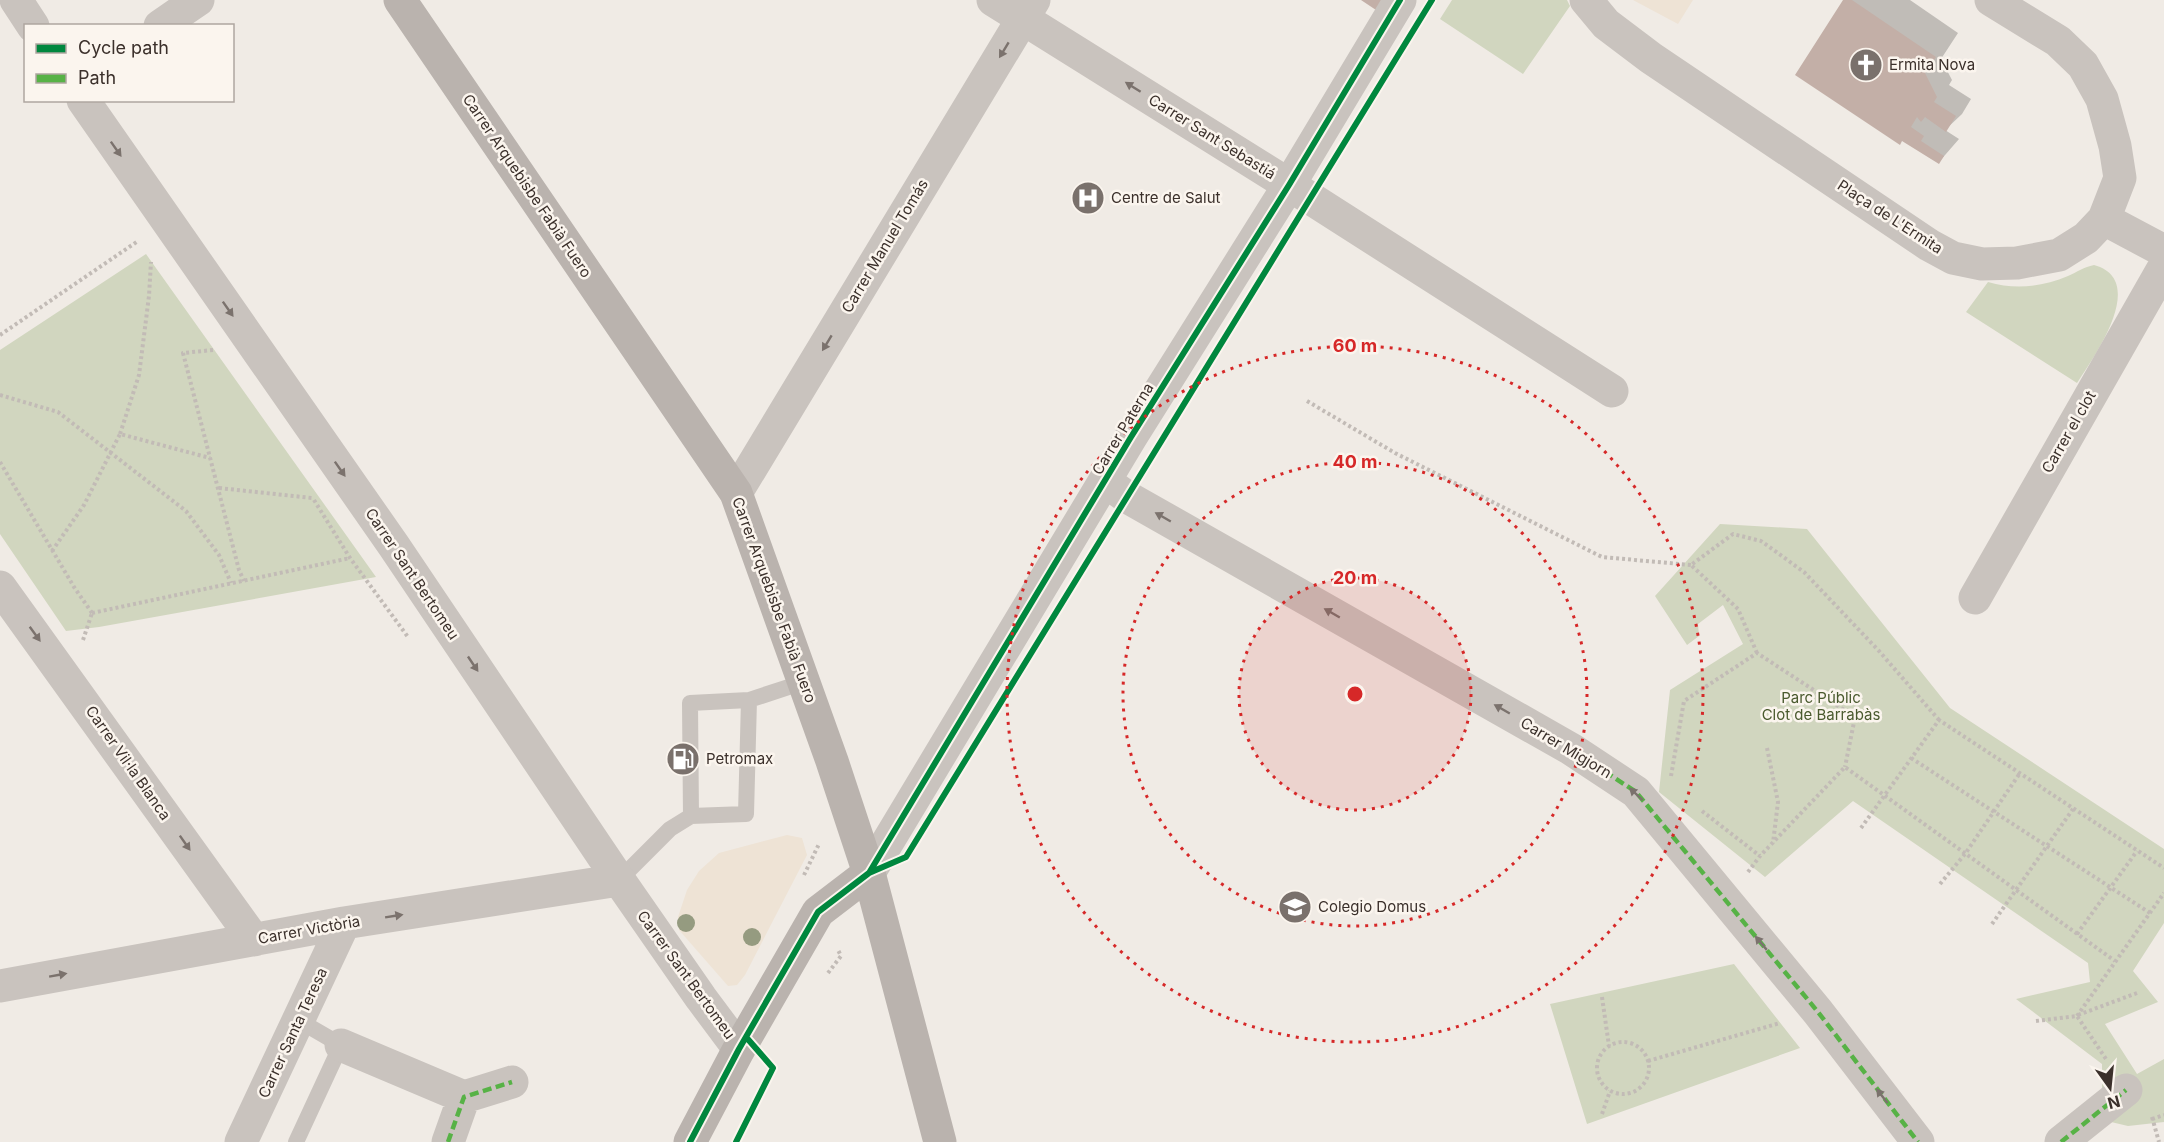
<svg xmlns="http://www.w3.org/2000/svg" width="2164" height="1142" font-family="Inter,sans-serif">
	<style>
		.green { fill: #d1d6bf }
		.plaza { fill: #eee3d5 }
		.shadow { fill: #0003 }
		.building { fill: #c3afa7 }
		.lines { fill: none; stroke-linecap: round; stroke-linejoin: round }
		.path { stroke: #c2bbb6; stroke-width: 4; stroke-dasharray: 3 3; stroke-linecap: butt }
		.lane { stroke: #c9c3be; stroke-width: 16 }
		.street { stroke: #c9c3be; stroke-width: 33 }
		.secondary { stroke: #bab3ae; stroke-width: 33 }
		.quiet { stroke: #57b246; stroke-width: 4.5; stroke-dasharray: 9 4.5; stroke-linecap: butt }
		.cycleway-casing { stroke: #fbf5ee; stroke-width: 10 }
		.cycleway { stroke: #00873e; stroke-width: 6 }
		.tree { fill: #959b80 }
		.oneway { fill: #7b726d }
		.ring { fill: none; stroke: #d62828; stroke-width: 3; stroke-dasharray: 3 6 }
		.labels { text-anchor: middle; stroke-width: 5; stroke-linejoin: round; paint-order: stroke }
		.poi-label { font-size: 15px; fill: #3b302b; stroke: #fbf5ee; text-anchor: start }
		.street-label { font-size: 15px; fill: #3b302b; stroke: #fbf5ee }
		.park-label { font-size: 15px; fill: #4a5a2e; stroke: #fbf5ee }
		.centre { fill: #d62828; stroke: #fbf5ee; stroke-width: 3 }
		.ring-label { font-size: 18px; text-anchor: middle; font-weight: bold; fill: #d62828; stroke: #fbf5ee; stroke-width: 5; stroke-linejoin: round; paint-order: stroke }
	</style>
	<rect width="100%" height="100%" fill="#f0ebe5"/>
	<path class="green" d="M1452,0H1567L1570,6L1523,74L1440,19Z
		M146,254L376,577L99,627L66,631L0,534V350Z
		M2094,265C2149,280 2094,357 2077,383L1966,312L1988,282C2015,290 2042,287 2068,276C2077,272 2084,267 2094,265Z
		M1720,524L1807,529L1950,708L2164,849V923L2133,971L2158,1002L2105,1024L2137,1074L2164,1059V1122L2128,1126L2090,1117L2102,1099V1064L2016,999L2090,982L2088,963L1853,801L1765,877L1659,792L1670,690L1743,644L1723,605L1698,624L1699,636L1687,645L1655,596Z
		M1734,964L1800,1048L1587,1124L1550,1004Z"/>
	<path class="plaza" d="M1633,0H1693L1678,24Z
		M787,835L802,838L807,855L745,975L737,985L728,986L679,930L678,917L687,890L699,871L719,853Z"/>
	<path class="shadow" d="M1845,0H1910L1958,33L1941,59L1952,80L1949,85L1971,99L1962,114L1945,130L1959,139L1939,162L1903,140Z"/>
	<path class="building" d="M1361,0H1386L1379,12Z
		M1843,0H1852L1936,57L1925,73L1937,97L1934,102L1956,116L1946,132L1925,117L1921,122L1917,117L1911,127L1924,136L1921,141L1944,156L1939,164L1902,141L1900,145L1795,75Z"/>
	<g class="lines">
		<path class="path" d="M0,335L138,241
			M213,350L183,353L239,570L244,581
			M0,395L58,412L186,511L219,555L231,583
			M1307,401L1395,453L1602,557L1691,565
			M120,434L139,375L149,296L151,262
			M0,462L74,587L92,613
			M219,488L312,498
			M314,500L350,558L408,637
			M52,551L84,505L120,434L210,458
			M92,613L350,558
			M83,640L92,613
			M1757,653L1738,609L1691,565L1733,534L1761,541L1804,572L1879,651L1939,720
			M1767,748L1778,802L1773,843
			M1911,758L2150,913
			M1671,776L1684,701L1757,653L1855,717L1845,767
			M1702,811L1760,856
			M1861,828L1939,720L2164,868
			M1748,872L1760,856L1845,767L2115,961
			M804,875L819,844
			M1940,884L1965,854L2020,773
			M1992,924L2073,809
			M2077,934L2137,851
			M828,973L841,956L838,950
			M1602,997L1609,1046
			M2078,1015L2137,993
			M2077,1016L2164,893
			M2036,1021L2077,1016L2106,1059
			M1597 1068a26 26 0 1 1 52 0a26 26 0 1 1-52 0Z
			M1648,1061L1780,1023
			M1602,1114L1610,1091
			M2152,1117L2159,1142
			M2152,1119L2164,1115"/>
		<path class="lane" d="M691,816L746,814L749,700
			M619,880L670,829L691,816L690,703L749,700L804,682
			M296,1142L341,1045L298,1020"/>
		<path class="street" d="M16,0L33,26
			M993,0L1310,198L1612,391
			M1586,0L1606,24L1651,58L1929,245L1953,258L1982,264L2017,263L2059,255L2086,238L2104,219L2120,178L2115,146L2102,99L2083,65L2058,41L1991,0
			M160,26L198,0
			M83,100L394,546L619,880L701,998L739,1049
			M2104,219L2164,251
			M1105,481L1127,497L1571,749L1636,792L1818,1012L1918,1142
			M736,493L1034,0
			M0,587L254,940
			M1975,598L2164,267
			M869,873L1131,437L1289,185L1400,0
			M0,986L344,923L619,880
			M341,1045L464,1097
			M241,1142L344,923
			M448,1142L464,1097L512,1082
			M2061,1142L2126,1090"/>
		<path class="secondary" d="M400,0L736,493L832,761L869,873L940,1142
			M690,1142L739,1049L818,912L869,873"/>
		<path class="quiet" d="M1571,749L1636,792L1818,1012L1918,1142
			M448,1142L464,1097L512,1082
			M2061,1142L2126,1090"/>
		<g class="cycleway-casing">
			<path id="cycleway" d="M869,873L1131,437L1289,185L1400,0
				M690,1142L739,1049L818,912L869,873L906,857L1432,0
				M736,1142L773,1068L746,1037"/>
		</g>
		<use href="#cycleway" class="cycleway"/>
	</g>
	<g class="tree">
		<circle cx="686" cy="923" r="9"/>
		<circle cx="752" cy="937" r="9"/>
	</g>
	<defs><path id="oneway-solid" d="M-6-.8H1V-3.2L6.5 0L1 3.2V.8H-6Z" transform="scale(1.5)"/></defs>
	<g class="oneway">
		<use href="#oneway-solid" transform="translate(1004 50) rotate(121)"/>
		<use href="#oneway-solid" transform="translate(1133 87) rotate(-148)"/>
		<use href="#oneway-solid" transform="translate(116 149) rotate(55)"/>
		<use href="#oneway-solid" transform="translate(228 309) rotate(55)"/>
		<use href="#oneway-solid" transform="translate(827 343) rotate(121)"/>
		<use href="#oneway-solid" transform="translate(340 469) rotate(55)"/>
		<use href="#oneway-solid" transform="translate(1163 517) rotate(-150)"/>
		<use href="#oneway-solid" transform="translate(1332 613) rotate(-150)"/>
		<use href="#oneway-solid" transform="translate(35 634) rotate(54)"/>
		<use href="#oneway-solid" transform="translate(473 664) rotate(56)"/>
		<use href="#oneway-solid" transform="translate(1502 709) rotate(-150)"/>
		<use href="#oneway-solid" transform="translate(1636 794) rotate(-137)"/>
		<use href="#oneway-solid" transform="translate(185 843) rotate(55)"/>
		<use href="#oneway-solid" transform="translate(394 916) rotate(-9)"/>
		<use href="#oneway-solid" transform="translate(1761 943) rotate(-130)"/>
		<use href="#oneway-solid" transform="translate(58 975) rotate(-10)"/>
		<use href="#oneway-solid" transform="translate(1882 1096) rotate(-128)"/>
	</g>
	<circle cx="1355" cy="694" r="116" fill="#d62828" fill-opacity=".12"/>
	<g class="ring">
		<circle cx="1355" cy="694" r="116"/>
		<circle cx="1355" cy="694" r="232"/>
		<circle cx="1355" cy="694" r="348"/>
	</g>
	<defs>
		<g id="church-disc" transform="scale(1.725)"><circle r="9.5" fill="#7a716c" stroke="#fbf5ee"/><path d="M-1.2-6h2.4v3.5h3.3v2.4h-3.3V6h-2.4V-.1h-3.3v-2.4h3.3Z" fill="#fff"/></g>
		<g id="hospital-disc" transform="scale(1.725)"><circle r="9.5" fill="#7a716c" stroke="#fbf5ee"/><path d="M-5-5h3v3.5h4V-5h3V5h-3V1.5h-4V5h-3Z" fill="#fff"/></g>
		<g id="fuel-disc" transform="scale(1.725)"><circle r="9.5" fill="#7a716c" stroke="#fbf5ee"/><path d="M-5.5-6h7V0h2V4h1.3V-2.5L3-4.5l.8-.8L6-3V5H2.5V1h-1V6h-7ZM-4.2-4.7v3.2H.2V-4.7Z" fill="#fff"/></g>
		<g id="school-disc" transform="scale(1.725)"><circle r="9.5" fill="#7a716c" stroke="#fbf5ee"/><path d="M0-5L7-2L0 1L-7-2ZM-4 1L0 2.5L4 1V4Q0 6-4 4Z" fill="#fff"/></g>
	</defs>
	<g fill-rule="evenodd">
		<use href="#church-disc" x="1866" y="65"/>
		<use href="#hospital-disc" x="1088" y="198"/>
		<use href="#fuel-disc" x="683" y="759"/>
		<use href="#school-disc" x="1295" y="907"/>
	</g>
	<g class="labels">
		<g class="poi-label">
			<text x="1889" y="70">Ermita Nova</text>
			<text x="1111" y="203">Centre de Salut</text>
			<text x="706" y="764">Petromax</text>
			<text x="1318" y="912">Colegio Domus</text>
		</g>
		<g class="street-label">
			<text transform="translate(1212 137) rotate(32)" y="5">Carrer Sant Sebastiá</text>
			<text transform="translate(527 186) rotate(56)" y="5">Carrer Arquebisbe Fabià Fuero</text>
			<text transform="translate(1890 217) rotate(33)" y="5">Plaça de L'Ermita</text>
			<text transform="translate(885 246) rotate(-59)" y="5">Carrer Manuel Tomás</text>
			<text transform="translate(1123 429) rotate(-59)" y="5">Carrer Paterna</text>
			<text transform="translate(2069 432) rotate(-60)" y="5">Carrer el clot</text>
			<text transform="translate(412 574) rotate(56)" y="5">Carrer Sant Bertomeu</text>
			<text transform="translate(774 600) rotate(70)" y="5">Carrer Arquebisbe Fabià Fuero</text>
			<text transform="translate(1566 748) rotate(31)" y="5">Carrer Migjorn</text>
			<text transform="translate(128 763) rotate(55)" y="5">Carrer Vil·la Blanca</text>
			<text transform="translate(309 930) rotate(-10)" y="5">Carrer Victòria</text>
			<text transform="translate(686 975) rotate(54)" y="5">Carrer Sant Bertomeu</text>
			<text transform="translate(293 1033) rotate(-65)" y="5">Carrer Santa Teresa</text>
		</g>
		<g class="park-label">
			<text x="1821" y="703">Parc Públic<tspan x="1821" dy="17">Clot de Barrabàs</tspan></text>
		</g>
	</g>
	<circle cx="1355" cy="694" r="9" class="centre"/>
	<g class="ring-label">
		<text x="1355" y="352">60 m</text>
		<text x="1355" y="468">40 m</text>
		<text x="1355" y="584">20 m</text>
	</g>
	<rect x="24" y="24" width="210" height="78" fill="#fbf5ee" stroke="#aea6a0" stroke-width="1.5"/>
	<rect x="36" y="44" width="30" height="9" fill="#00873e" stroke="#aea6a0" stroke-width="1.5"/>
	<text x="78" y="54" font-size="18" fill="#3b302b">Cycle path</text>
	<rect x="36" y="74" width="30" height="9" fill="#57b246" stroke="#aea6a0" stroke-width="1.5"/>
	<text x="78" y="84" font-size="18" fill="#3b302b">Path</text>
	<g transform="translate(2110 1088) rotate(165)" stroke="#fbf5ee" stroke-width="4.5" paint-order="stroke">
	<path d="M0-4.5L10 22L0 15L-10 22Z" fill="#3b302b"/>
	<text y="-9" font-size="16" font-weight="bold" text-anchor="middle" fill="#3b302b">N</text>
	</g>
</svg>
